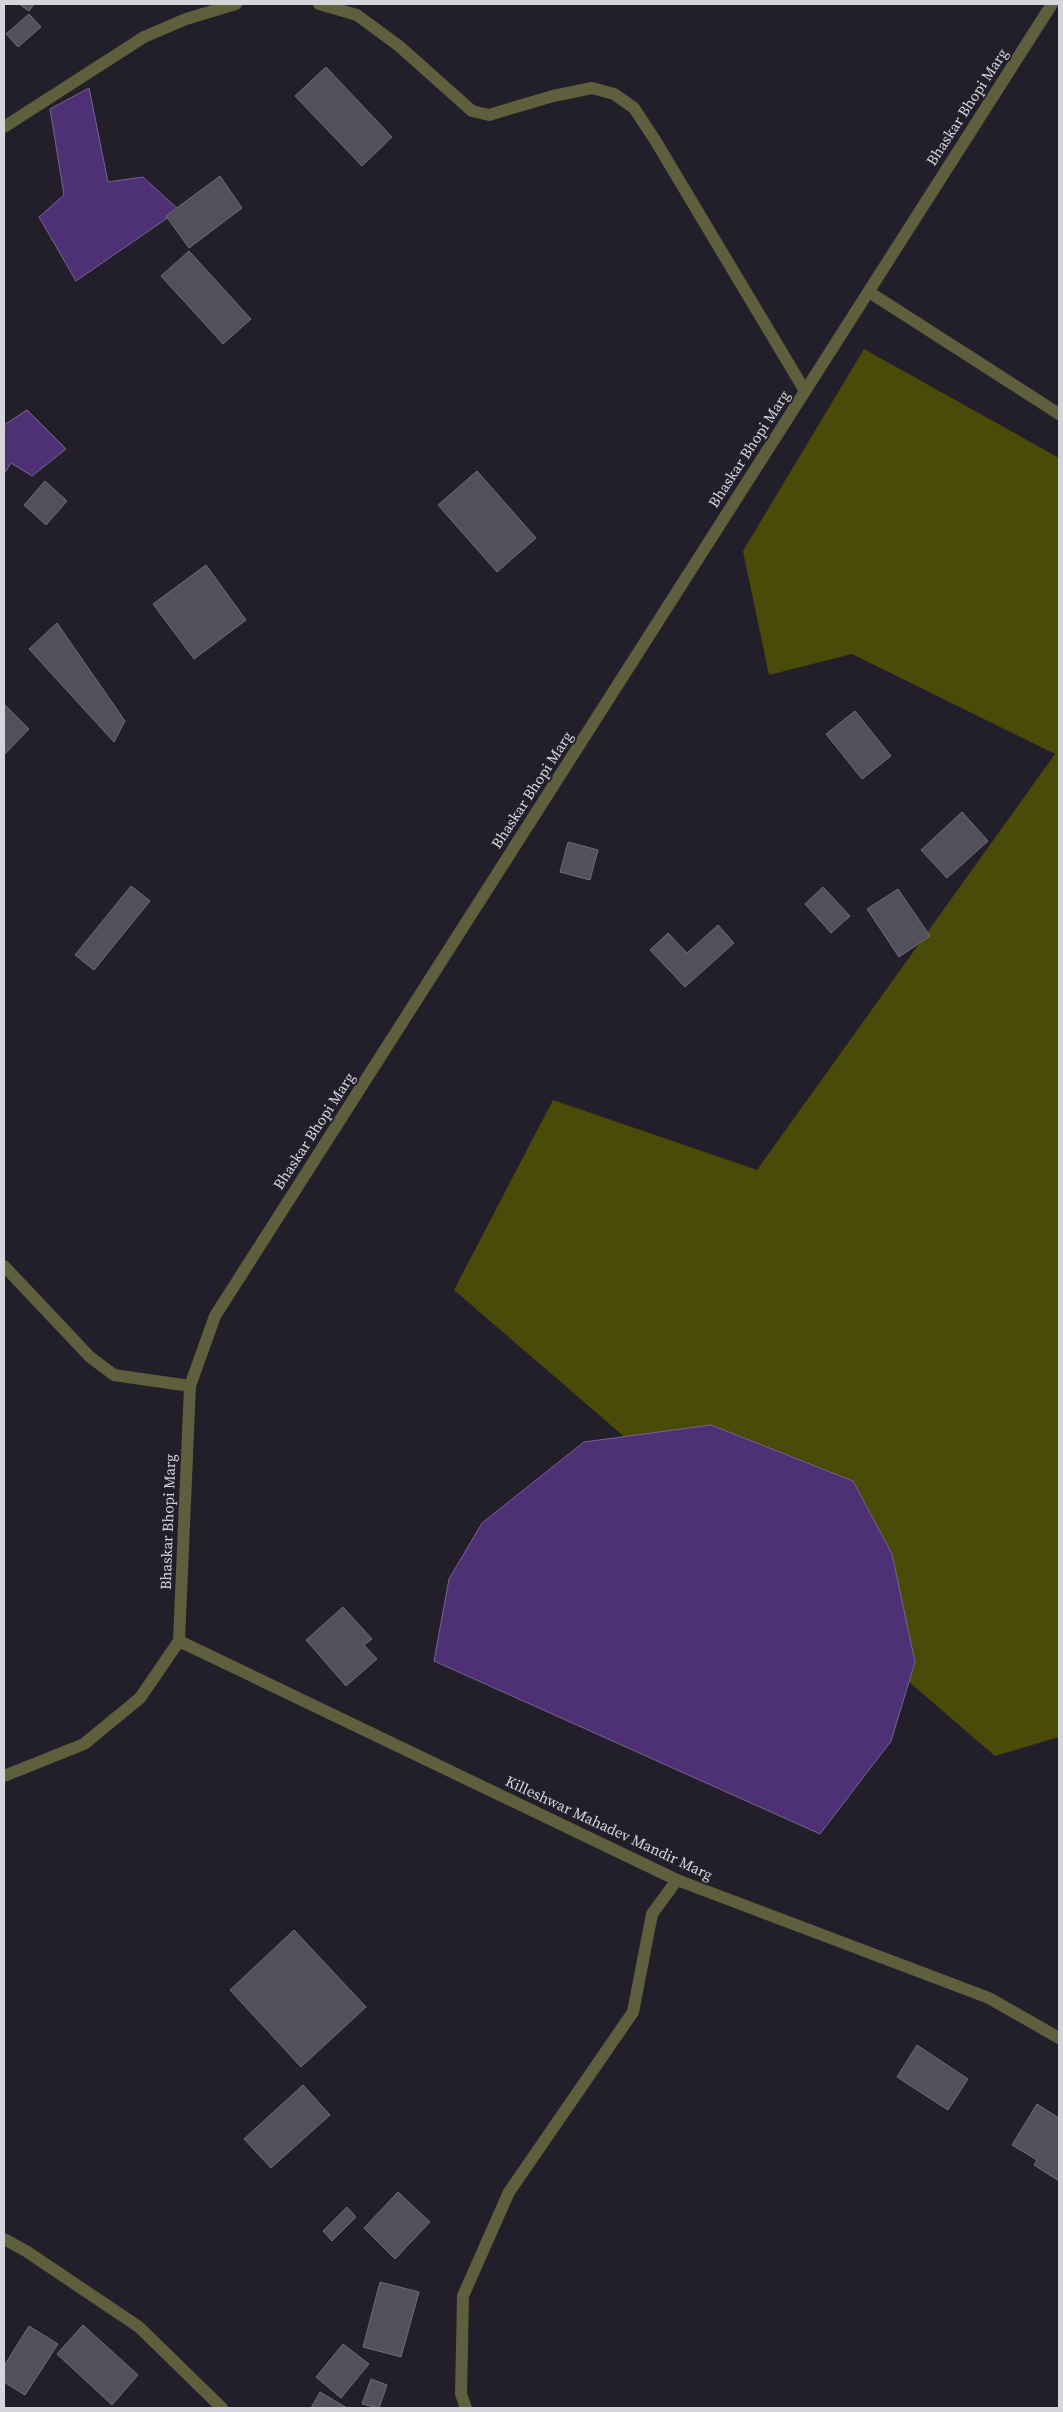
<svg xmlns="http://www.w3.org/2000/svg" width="1063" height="2412" font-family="'Source Serif 4',serif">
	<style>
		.green { fill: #4a4b09 }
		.water { fill: #4e3174; stroke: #776293 }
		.building { fill: #534f5b; stroke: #706c79 }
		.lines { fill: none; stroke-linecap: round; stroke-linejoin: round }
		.service { stroke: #5d5f3d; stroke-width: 12 }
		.minor { stroke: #5d5f3d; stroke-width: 12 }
		.tertiary { stroke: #5d5f3d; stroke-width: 12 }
		.labels { text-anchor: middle; stroke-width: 4; stroke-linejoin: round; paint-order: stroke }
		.street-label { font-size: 15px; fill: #d7d5dc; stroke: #231f2a }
	</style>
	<rect width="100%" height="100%" fill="#231f2a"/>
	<path class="green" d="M864,349L1059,458V1737L995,1756L454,1290L553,1100L757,1170L1055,754L852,654L769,675L743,551Z"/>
	<path class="water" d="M89,88L108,182L143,177L179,210L76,281L39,217L64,195L50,109Z
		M27,410L66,449L32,476L11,463L4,474V425Z
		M711,1425L853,1481L892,1554L915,1662L891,1741L820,1834L434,1661L449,1579L482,1523L584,1442Z"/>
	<path class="building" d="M19,4H34L29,11Z
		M29,14L41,27L18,47L6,34Z
		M326,67L392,137L362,166L295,96Z
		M220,176L242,208L189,248L166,216Z
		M189,251L251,319L223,344L161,276Z
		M477,471L536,538L497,572L438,505Z
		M45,481L67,501L46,525L24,505Z
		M206,565L246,620L194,659L153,604Z
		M57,623L125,721L114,742L29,649Z
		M4,704L29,729L4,755Z
		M855,711L891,756L862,779L826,734Z
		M962,812L988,841L947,878L921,850Z
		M568,842L598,850L590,880L560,872Z
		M131,886L150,901L94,970L75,955Z
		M823,887L850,916L831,933L805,904Z
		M898,889L930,936L899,957L867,909Z
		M718,925L734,943L685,987L650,950L668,933L687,953Z
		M343,1607L372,1639L364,1645L377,1659L346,1686L306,1640Z
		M294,1930L366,2007L301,2067L230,1990Z
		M917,2045L968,2079L948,2110L897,2077Z
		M303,2085L330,2115L271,2168L244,2139Z
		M1037,2104L1059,2118V2181L1034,2165L1037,2160L1012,2145Z
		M398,2192L430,2222L395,2259L364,2228Z
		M347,2207L356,2217L332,2241L323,2231Z
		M380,2282L419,2292L401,2357L363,2347Z
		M83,2325L138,2375L112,2405L57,2354Z
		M29,2326L58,2344L25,2395L4,2382V2366Z
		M343,2344L369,2364L341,2398L316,2377Z
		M371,2379L387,2385L379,2408L362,2404Z
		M320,2392L347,2408H311Z"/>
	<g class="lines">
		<path class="service" d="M466,2408L461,2394L463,2296L509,2192L633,2012L652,1914L677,1880"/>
		<path class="minor" d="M319,4L357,15L399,46L472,111L489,115L553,96L592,88L614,94L634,108L655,140L805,391
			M4,127L144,37L186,19L236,4
			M869,292L1059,414
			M4,1266L90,1357L114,1375L190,1386
			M179,1641L677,1880L989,1998L1059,2038
			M4,2239L26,2251L139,2327L222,2408"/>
		<path class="tertiary" d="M4,1776L84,1744L140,1698L179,1641L190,1386L215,1316L1052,4"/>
	</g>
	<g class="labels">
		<g class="street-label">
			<text transform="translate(967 107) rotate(-57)" y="5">Bhaskar Bhopi Marg</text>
			<text transform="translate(749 449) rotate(-57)" y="5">Bhaskar Bhopi Marg</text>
			<text transform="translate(532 790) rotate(-57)" y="5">Bhaskar Bhopi Marg</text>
			<text transform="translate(314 1131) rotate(-57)" y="5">Bhaskar Bhopi Marg</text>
			<text transform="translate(168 1522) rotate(-88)" y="5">Bhaskar Bhopi Marg</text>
			<text transform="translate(609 1828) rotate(25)" y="5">Killeshwar Mahadev Mandir Marg</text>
		</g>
	</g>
	<rect width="1063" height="2412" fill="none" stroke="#d7d5dc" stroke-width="10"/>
</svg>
